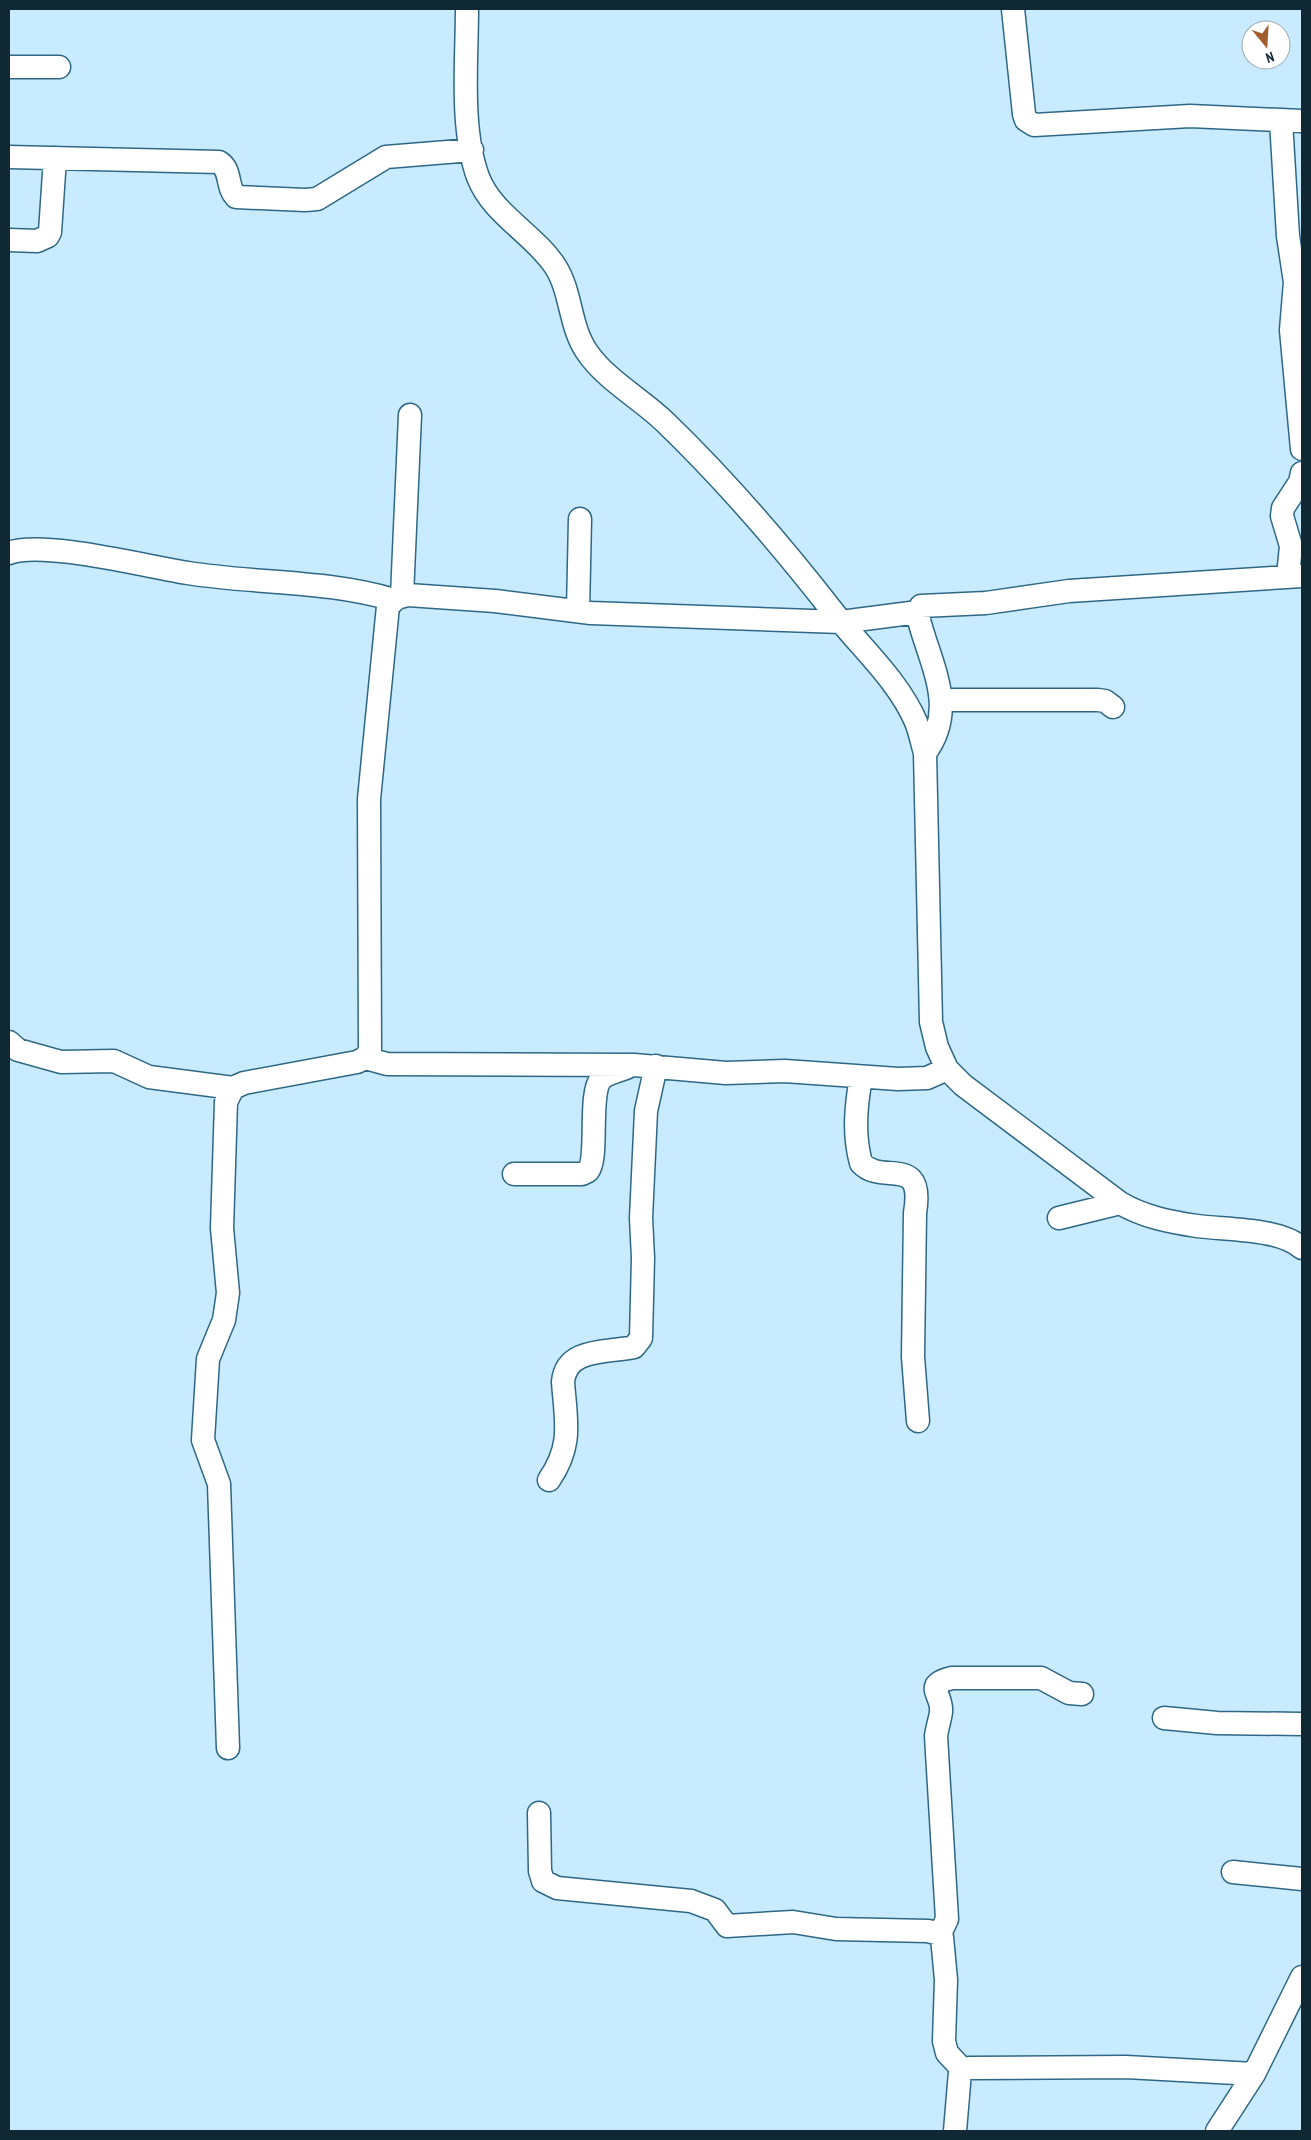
<svg xmlns="http://www.w3.org/2000/svg" width="1311" height="2140" font-family="'PT Sans Narrow',sans-serif">
	<style>
		.lines { fill: none; stroke-linecap: round; stroke-linejoin: round }
		.minor-casing { stroke: #2e6885; stroke-width: 25 }
		.minor { stroke: #fff; stroke-width: 22 }
	</style>
	<rect width="100%" height="100%" fill="#c8ebff"/>
	<g class="lines">
		<g class="minor-casing">
			<path id="minor" d="M467,9C467,60 460,128 478,177C492,214 534,234 555,266C572,292 569,326 587,352C606,380 640,398 665,422C726,481 782,546 834,613C861,648 898,680 916,722C920,732 922,743 925,753L931,1022L937,1047L947,1069L963,1085L1120,1203C1144,1217 1170,1222 1197,1226C1227,1230 1279,1228 1302,1248
				M1013,9L1024,114L1026,120L1034,125L1190,116L1302,121
				M9,67H59
				M1281,121L1288,236L1295,282L1291,330L1302,449
				M9,157L219,162C232,170 226,187 236,197L305,200L317,199L386,157L472,150
				M9,240L37,241L48,236L50,232L55,158
				M9,553C43,540 148,567 188,573C257,584 327,580 394,600
				M1288,576L1291,546L1282,516L1283,508L1300,482L1302,473
				M402,596L410,415
				M578,611L580,519
				M941,700H1098L1105,701L1113,707
				M925,753C958,709 931,666 919,620L918,612L921,606L986,603L1069,591L1302,576
				M9,1042L18,1050L61,1062L114,1061L149,1077L233,1088
				M365,1058L387,1064L634,1065L726,1073L785,1071L898,1079L927,1078L947,1069
				M861,1077C856,1106 853,1134 861,1163C882,1186 925,1153 915,1213L913,1357L918,1421
				M514,1174H582L588,1171C599,1158 588,1094 601,1079C607,1073 619,1071 626,1068
				M1059,1218L1120,1203
				M549,1480C573,1445 566,1422 563,1382C566,1347 608,1353 634,1347L641,1338L643,1258L641,1218L646,1111L656,1066
				M1164,1718L1217,1723L1302,1724
				M228,1748L219,1484L203,1440L208,1359L224,1320L228,1293L222,1228L226,1102L233,1088L244,1083L357,1062L365,1058L370,1051L369,799L388,606L397,598L408,595L495,601L591,613L841,622L918,612
				M539,1813L540,1871L543,1881L557,1888L691,1901L715,1910L727,1926L793,1922L836,1929L928,1931L940,1934L942,1937L946,1980L944,2041L947,2053L963,2070
				M1233,1872L1302,1879
				M940,1934L947,1919L936,1736C937,1728 940,1720 941,1712C943,1694 922,1685 952,1678H1041L1069,1693L1082,1694
				M955,2131L960,2072L969,2068L1126,2067L1254,2074
				M1217,2131L1254,2074L1302,1977"/>
		</g>
		<use href="#minor" class="minor"/>
	</g>
	<rect width="1311" height="2140" fill="none" stroke="#102834" stroke-width="20"/>
	<g transform="translate(1266 45) rotate(162)"><circle r="24" fill="#ffffff" stroke="#9fa9ae"/>
	<path d="M0-4L9 19L0 12L-9 19Z" fill="#a15d2e"/>
	<text y="-8" font-size="14" font-weight="bold" text-anchor="middle" fill="#102834">N</text>
	</g>
</svg>
